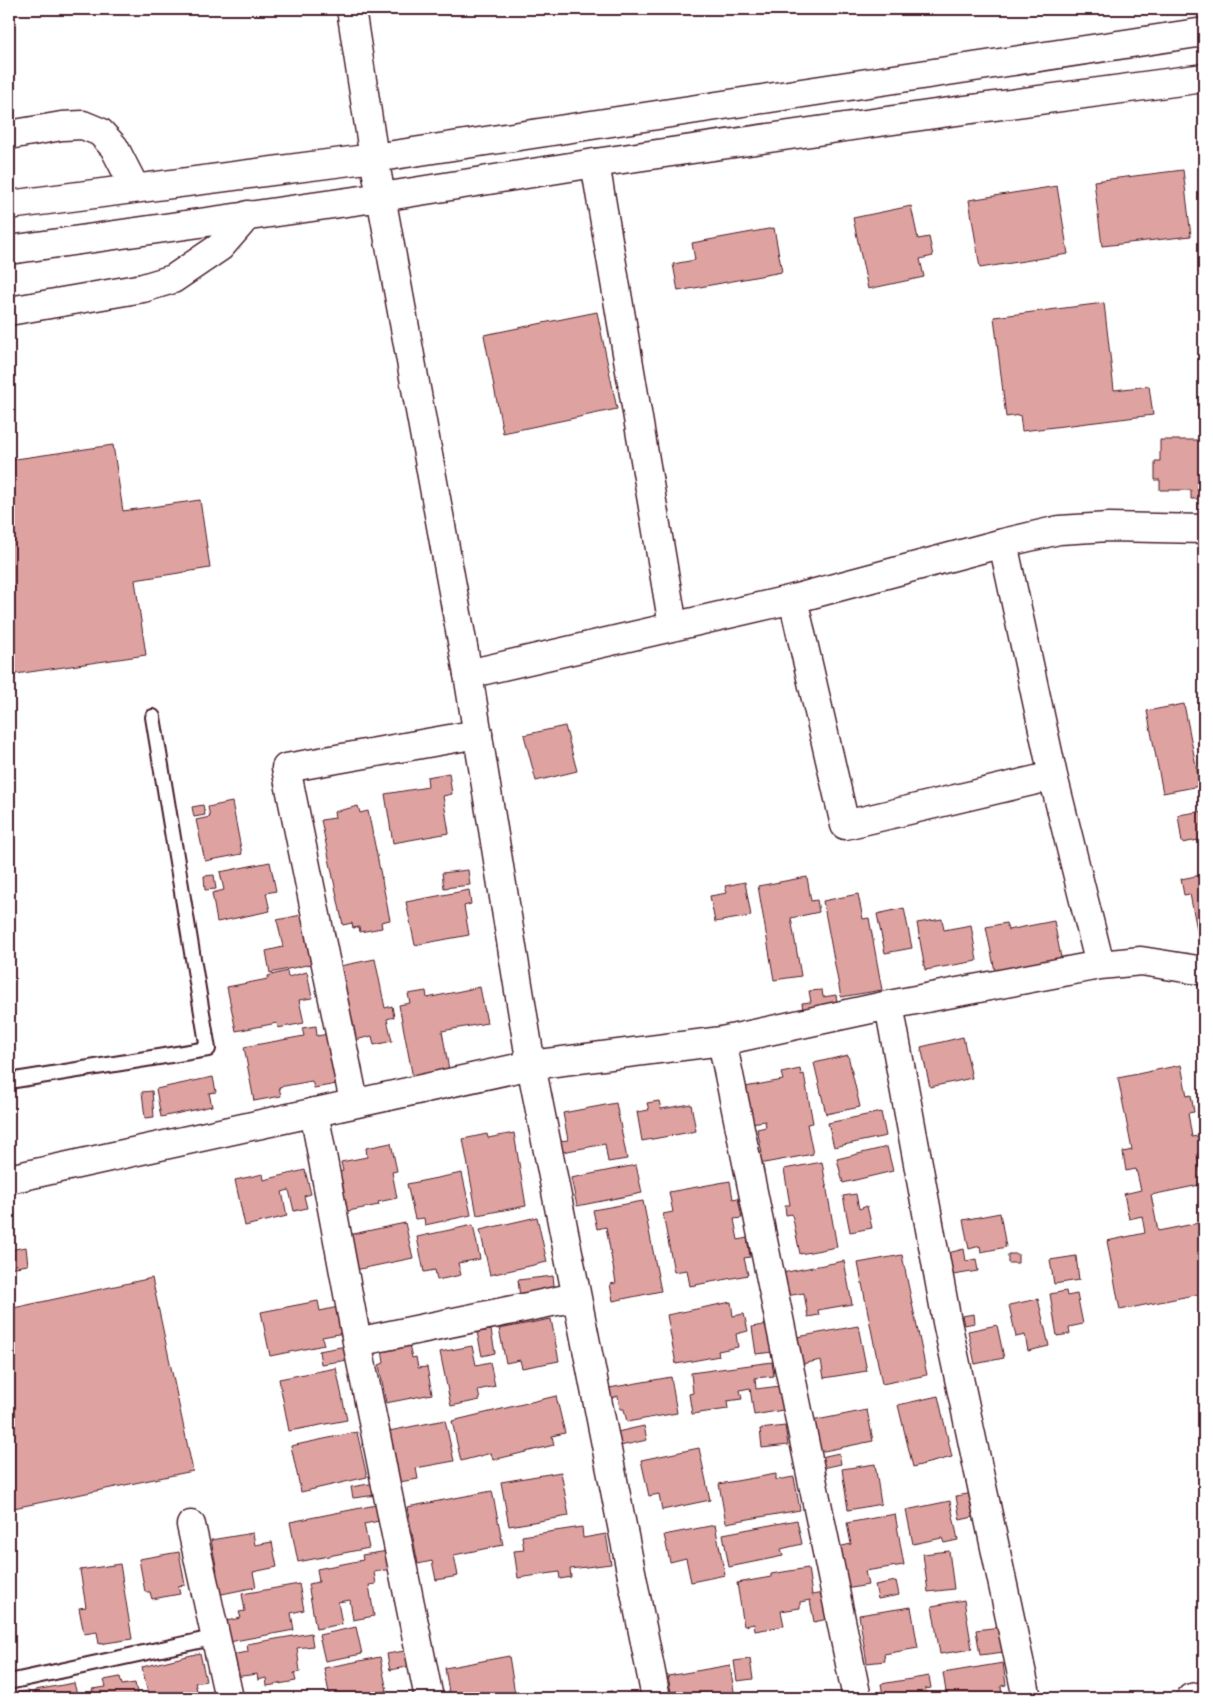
<svg xmlns="http://www.w3.org/2000/svg" width="1213" height="1707" font-family="Mali,sans-serif">
	<style>
		.building { fill: #dea3a0; stroke: #4a1f2b }
		.lines { fill: none; stroke-linecap: round; stroke-linejoin: round }
		.lane-casing { stroke: #4a1f2b; stroke-width: 18 }
		.street-casing { stroke: #4a1f2b; stroke-width: 31 }
		.secondary-casing { stroke: #4a1f2b; stroke-width: 31 }
		.lane { stroke: #fff; stroke-width: 14 }
		.street { stroke: #fff; stroke-width: 28 }
		.secondary { stroke: #fff; stroke-width: 28 }
	</style>
	<rect width="100%" height="100%" fill="#fff"/>
	<filter id="ink" filterUnits="userSpaceOnUse"><feTurbulence type="fractalNoise" baseFrequency=".02" numOctaves="2"/><feDisplacementMap in="SourceGraphic" scale="10" xChannelSelector="R" yChannelSelector="G"/><feConvolveMatrix kernelMatrix="1 2 1 2 8 2 1 2 1" color-interpolation-filters="sRGB"/></filter>
	<g filter="url(#ink)">
		<path class="building" d="M1183,170L1191,236L1102,246L1094,181Z
			M1057,186L1068,254L980,268L969,200Z
			M911,206L918,239L929,237L933,256L920,259L924,277L868,289L853,218Z
			M774,228L782,272L678,291L673,264L695,260L692,243Z
			M1104,303L1114,390L1149,386L1153,415L1022,431L1020,415L1006,417L994,317Z
			M597,312L617,409L503,433L484,335Z
			M1160,440H1204V499H1191V490H1160V480H1155V461H1160Z
			M113,445L123,511L200,500L210,568L135,580L146,655L9,675V460Z
			M1184,704L1200,786L1163,793L1147,711Z
			M565,726L577,771L536,781L524,735Z
			M449,773L452,794L443,796L449,833L393,843L385,794L428,787L427,777Z
			M232,802L242,854L205,861L196,820L210,817L208,807Z
			M203,805L205,815L194,817L192,807Z
			M358,806L360,813L368,811L390,920L381,922L382,928L360,932L359,927L353,928L352,923L343,925L321,820L335,818L334,812Z
			M1204,811V839L1182,843L1178,815Z
			M270,862L276,891L266,893L270,911L217,922L212,893L224,890L220,872Z
			M468,870L470,885L444,888L442,873Z
			M214,875L216,889L205,890L204,876Z
			M1201,875L1202,882H1204V950H1201L1190,894L1184,895L1181,879Z
			M807,877L811,901L817,900L819,912L791,918L801,976L774,980L758,886Z
			M745,882L751,916L715,922L710,896L727,893L725,886Z
			M469,890L471,904L464,906L469,935L415,945L406,902Z
			M858,894L863,919L869,918L882,990L841,997L823,901Z
			M904,908L912,948L885,953L877,914Z
			M301,915L311,964L270,973L266,951L283,947L277,920Z
			M942,919L944,930L971,925L977,961L925,970L917,923Z
			M1054,921L1062,963L996,976L986,927L1006,923L1008,930Z
			M375,959L385,1008L392,1006L394,1017L387,1019L392,1041L374,1045L372,1036L355,1040L340,966Z
			M287,971L288,977L307,972L312,998L299,1000L304,1023L278,1028L277,1023L236,1031L227,987L268,979V976Z
			M480,987L487,1023L442,1031L449,1070L413,1078L399,1005L410,1003L408,994L426,991L427,998Z
			M822,990L823,997L836,995L838,1011L804,1020L802,1003L811,1002L809,991Z
			M316,1026L317,1036L328,1034L337,1084L314,1088L312,1081L279,1087L281,1096L254,1101L244,1047L304,1036L302,1028Z
			M963,1037L972,1078L930,1087L921,1047Z
			M848,1055L860,1107L826,1114L814,1063Z
			M1181,1065L1187,1096L1191,1095L1194,1112L1188,1113L1192,1137L1198,1136L1201,1153L1197,1154L1201,1172L1204,1171V1184L1151,1195L1158,1231L1204,1222V1293L1120,1310L1107,1241L1145,1233L1142,1216L1129,1219L1124,1194L1141,1190L1136,1169L1126,1171L1123,1152L1132,1150L1118,1078Z
			M800,1069L801,1075L804,1074L813,1123L807,1124L813,1154L759,1164L756,1154L762,1153L757,1129L766,1127L765,1121L751,1123L745,1087L783,1080L781,1073Z
			M213,1077L216,1092L209,1093L212,1106L161,1117L156,1089Z
			M152,1091L154,1117L145,1118L142,1092Z
			M659,1101L661,1109L691,1104L696,1131L642,1141L637,1112L649,1110L647,1103Z
			M616,1103L627,1159L608,1162L605,1144L562,1152L559,1141L568,1140L563,1113Z
			M881,1112L886,1136L834,1147L828,1123Z
			M514,1133L526,1206L477,1215L463,1139L487,1134L488,1138Z
			M391,1143L397,1171L392,1172L397,1198L378,1202L379,1205L343,1212L335,1173L343,1171L341,1162L367,1157L366,1148Z
			M887,1147L893,1171L843,1183L837,1159Z
			M822,1162L837,1247L800,1254L792,1214L786,1215L785,1205H790L784,1169Z
			M636,1165L642,1193L577,1206L571,1178Z
			M305,1170L311,1194L304,1196L307,1208L294,1211L289,1190L282,1192L287,1216L245,1226L235,1180L263,1174L264,1180Z
			M462,1173L471,1215L425,1225L424,1218L415,1219L407,1184Z
			M730,1181L733,1199L738,1198L742,1218L734,1219L738,1240L747,1238L750,1257L744,1258L748,1275L690,1286L687,1270L674,1272L663,1214L673,1212L669,1192Z
			M856,1194L859,1209L867,1206L872,1228L850,1232L843,1196Z
			M643,1201L661,1291L613,1301L610,1284L616,1283L606,1227L597,1229L593,1210Z
			M1000,1213L1006,1247L981,1252L980,1246L969,1249L963,1220Z
			M537,1217L547,1262L490,1275L480,1230Z
			M405,1223L413,1258L355,1270L348,1235Z
			M473,1225L480,1259L458,1263L461,1275L437,1280L435,1270L424,1272L417,1237Z
			M26,1247L28,1265L9,1268V1250Z
			M964,1249L966,1261L976,1259L978,1271L953,1275L948,1253Z
			M1008,1254H1018V1263H1008Z
			M902,1255L927,1375L882,1384L858,1263Z
			M1076,1256L1079,1280L1054,1284L1050,1260Z
			M844,1261L852,1304L818,1310L819,1315L808,1317L804,1293L786,1296L782,1273Z
			M553,1276L555,1293L520,1298L518,1280Z
			M152,1278L193,1471L9,1509V1309Z
			M1066,1291L1067,1296L1077,1294L1083,1324L1069,1327L1070,1334L1057,1336L1050,1294Z
			M1038,1299L1049,1346L1028,1351L1025,1335L1016,1337L1009,1305Z
			M318,1301L320,1311L338,1307L344,1333L322,1337L324,1345L270,1356L261,1312Z
			M731,1302L733,1316L744,1314L748,1331L736,1334L738,1347L718,1351L719,1356L676,1364L667,1315Z
			M974,1314L975,1323L964,1325L962,1316Z
			M551,1319L559,1361L522,1368L520,1360L506,1363L499,1329Z
			M768,1324L773,1352L756,1354L752,1327Z
			M997,1325L1004,1358L975,1364L968,1331Z
			M858,1326L867,1371L824,1378L821,1360L802,1364L797,1337Z
			M491,1330L495,1353L482,1356L477,1332Z
			M409,1344L412,1358L416,1357L418,1368L427,1367L432,1394L386,1403L379,1365L384,1363L382,1349Z
			M346,1346L348,1360L321,1364L319,1351Z
			M472,1346L476,1365L490,1362L495,1386L478,1390L480,1400L451,1406L440,1352Z
			M772,1362L774,1376L755,1378L756,1389L780,1386L783,1410L754,1415L750,1388L740,1390L742,1399L727,1401L728,1409L692,1414L689,1394L693,1393L691,1373Z
			M336,1368L347,1420L289,1431L279,1379Z
			M671,1377L677,1413L627,1422L624,1409H620L618,1396L611,1398L609,1388Z
			M556,1396L565,1433L552,1436L554,1445L493,1460L491,1453L461,1461L452,1421Z
			M938,1396L952,1457L913,1467L898,1405Z
			M867,1410L873,1441L819,1452L812,1421Z
			M445,1420L454,1461L416,1468L418,1479L399,1482L389,1431Z
			M644,1426L647,1440L620,1446L617,1432Z
			M785,1426L788,1445L762,1448L760,1429Z
			M357,1432L367,1477L301,1492L291,1446Z
			M699,1448L710,1500L662,1510L659,1494L649,1496L641,1460Z
			M839,1453L841,1464L823,1468L821,1457Z
			M875,1464L881,1504L848,1510L842,1469Z
			M561,1472L569,1516L509,1526L501,1482Z
			M776,1474V1480L794,1477L800,1510L726,1523L719,1484Z
			M375,1483L377,1495L353,1498L351,1487Z
			M492,1491L503,1545L454,1555L458,1576L436,1580L432,1561L418,1564L407,1507Z
			M973,1493L978,1516L960,1520L956,1496Z
			M950,1501L958,1540L944,1543L942,1538L913,1544L906,1510Z
			M376,1505L379,1521L364,1524L369,1548L298,1562L290,1522Z
			M895,1514L904,1565L865,1571L868,1585L846,1589L838,1547L851,1544L847,1523Z
			M797,1520L802,1544L781,1549L783,1556L729,1567L723,1534Z
			M715,1525L725,1575L691,1582L686,1558L670,1562L664,1535Z
			M582,1527L583,1538L606,1534L611,1564L570,1569L571,1577L560,1579L559,1572L518,1578L514,1551L524,1550L522,1536Z
			M253,1533L255,1545L272,1542L277,1567L253,1572L256,1587L217,1595L212,1571H217L211,1540Z
			M388,1551L391,1569L374,1572L376,1584L369,1585L374,1616L353,1620L350,1600L338,1602L342,1624L316,1629L308,1584L319,1582L317,1569L363,1560L362,1555Z
			M949,1551L954,1589L928,1592L923,1554Z
			M179,1552L185,1585L178,1586L180,1594L152,1599L150,1592H145L139,1559Z
			M120,1564L132,1639L99,1644L97,1632L84,1634L79,1608L86,1607L80,1570Z
			M808,1568L812,1595L823,1593L828,1619L814,1622L810,1600L800,1602V1608L781,1611L784,1626L755,1631L754,1624L744,1626L737,1583L771,1577V1574Z
			M896,1581L899,1595L878,1599L875,1585Z
			M299,1584L304,1610L291,1613L294,1630L229,1642L226,1621L241,1618L239,1612L245,1611L242,1594Z
			M964,1600L972,1649L940,1654L932,1606Z
			M911,1607L918,1648L884,1654L885,1661L867,1663L859,1615Z
			M356,1627L362,1654L325,1661L319,1635Z
			M1000,1627L1004,1652L980,1655L976,1630Z
			M311,1633L313,1646L297,1648L300,1672L294,1673L296,1681L267,1686L266,1678L258,1680L257,1674L235,1677L231,1655L248,1652L247,1644Z
			M410,1650L413,1666L390,1670L387,1654Z
			M200,1653L206,1681L195,1683L199,1698H149L142,1667Z
			M509,1656L515,1694L487,1698H450L445,1668Z
			M380,1657L387,1691L358,1697L359,1698H330L324,1668Z
			M750,1659L753,1679L737,1681L734,1661Z
			M1003,1663L1006,1685L1001,1686L1002,1698H947L943,1673Z
			M730,1665L735,1698H681L679,1691L671,1692L668,1676Z
			M929,1676L931,1688L925,1689L927,1698H874L873,1697L883,1695L881,1684Z
			M120,1677L122,1685L135,1683L138,1698H94L92,1689L106,1687L104,1680Z
			M74,1683L78,1698H37L35,1690Z
			M28,1691L30,1698H9V1694Z
			M612,1691L613,1698H575Z
			M288,1694L289,1698H263Z"/>
		<g class="lines">
			<g class="lane-casing">
				<path id="lane" d="M9,1081L208,1049L153,717
					M9,1682L217,1637"/>
			</g>
			<g class="street-casing">
				<path id="street" d="M9,135L62,126L83,125L100,132L114,147L135,188
					M595,163L673,626
					M9,311L143,288L173,279L220,247L248,215
					M1003,543L1059,530L1109,527L1204,529
					M793,599L845,825L1053,776
					M468,674L793,599L1003,543L1053,776L1100,965
					M889,1005L947,1322L1027,1698
					M722,1041L857,1698
					M531,1065L722,1041L889,1005L1100,965L1141,961L1204,971
					M354,1102L286,768L478,734
					M314,1112L357,1342L429,1698
					M357,1342L576,1297
					M191,1525L229,1698
					M1191,1698L1204,1696"/>
			</g>
			<g class="secondary-casing">
				<path id="secondary" d="M351,9L374,158L468,674L531,1065L656,1698
					M9,205L374,158L1204,32
					M9,250L382,197L595,163L942,113L1204,78
					M9,1179L531,1065"/>
			</g>
			<use href="#lane" class="lane"/>
			<use href="#street" class="street"/>
			<use href="#secondary" class="secondary"/>
		</g>
	</g>
	<rect width="1213" height="1707" fill="none" stroke="#fff" stroke-width="30"/>
	<rect x="15" y="15" width="1183" height="1677" fill="none" stroke="#4a1f2b" stroke-width="2" filter="url(#ink)"/>
</svg>
